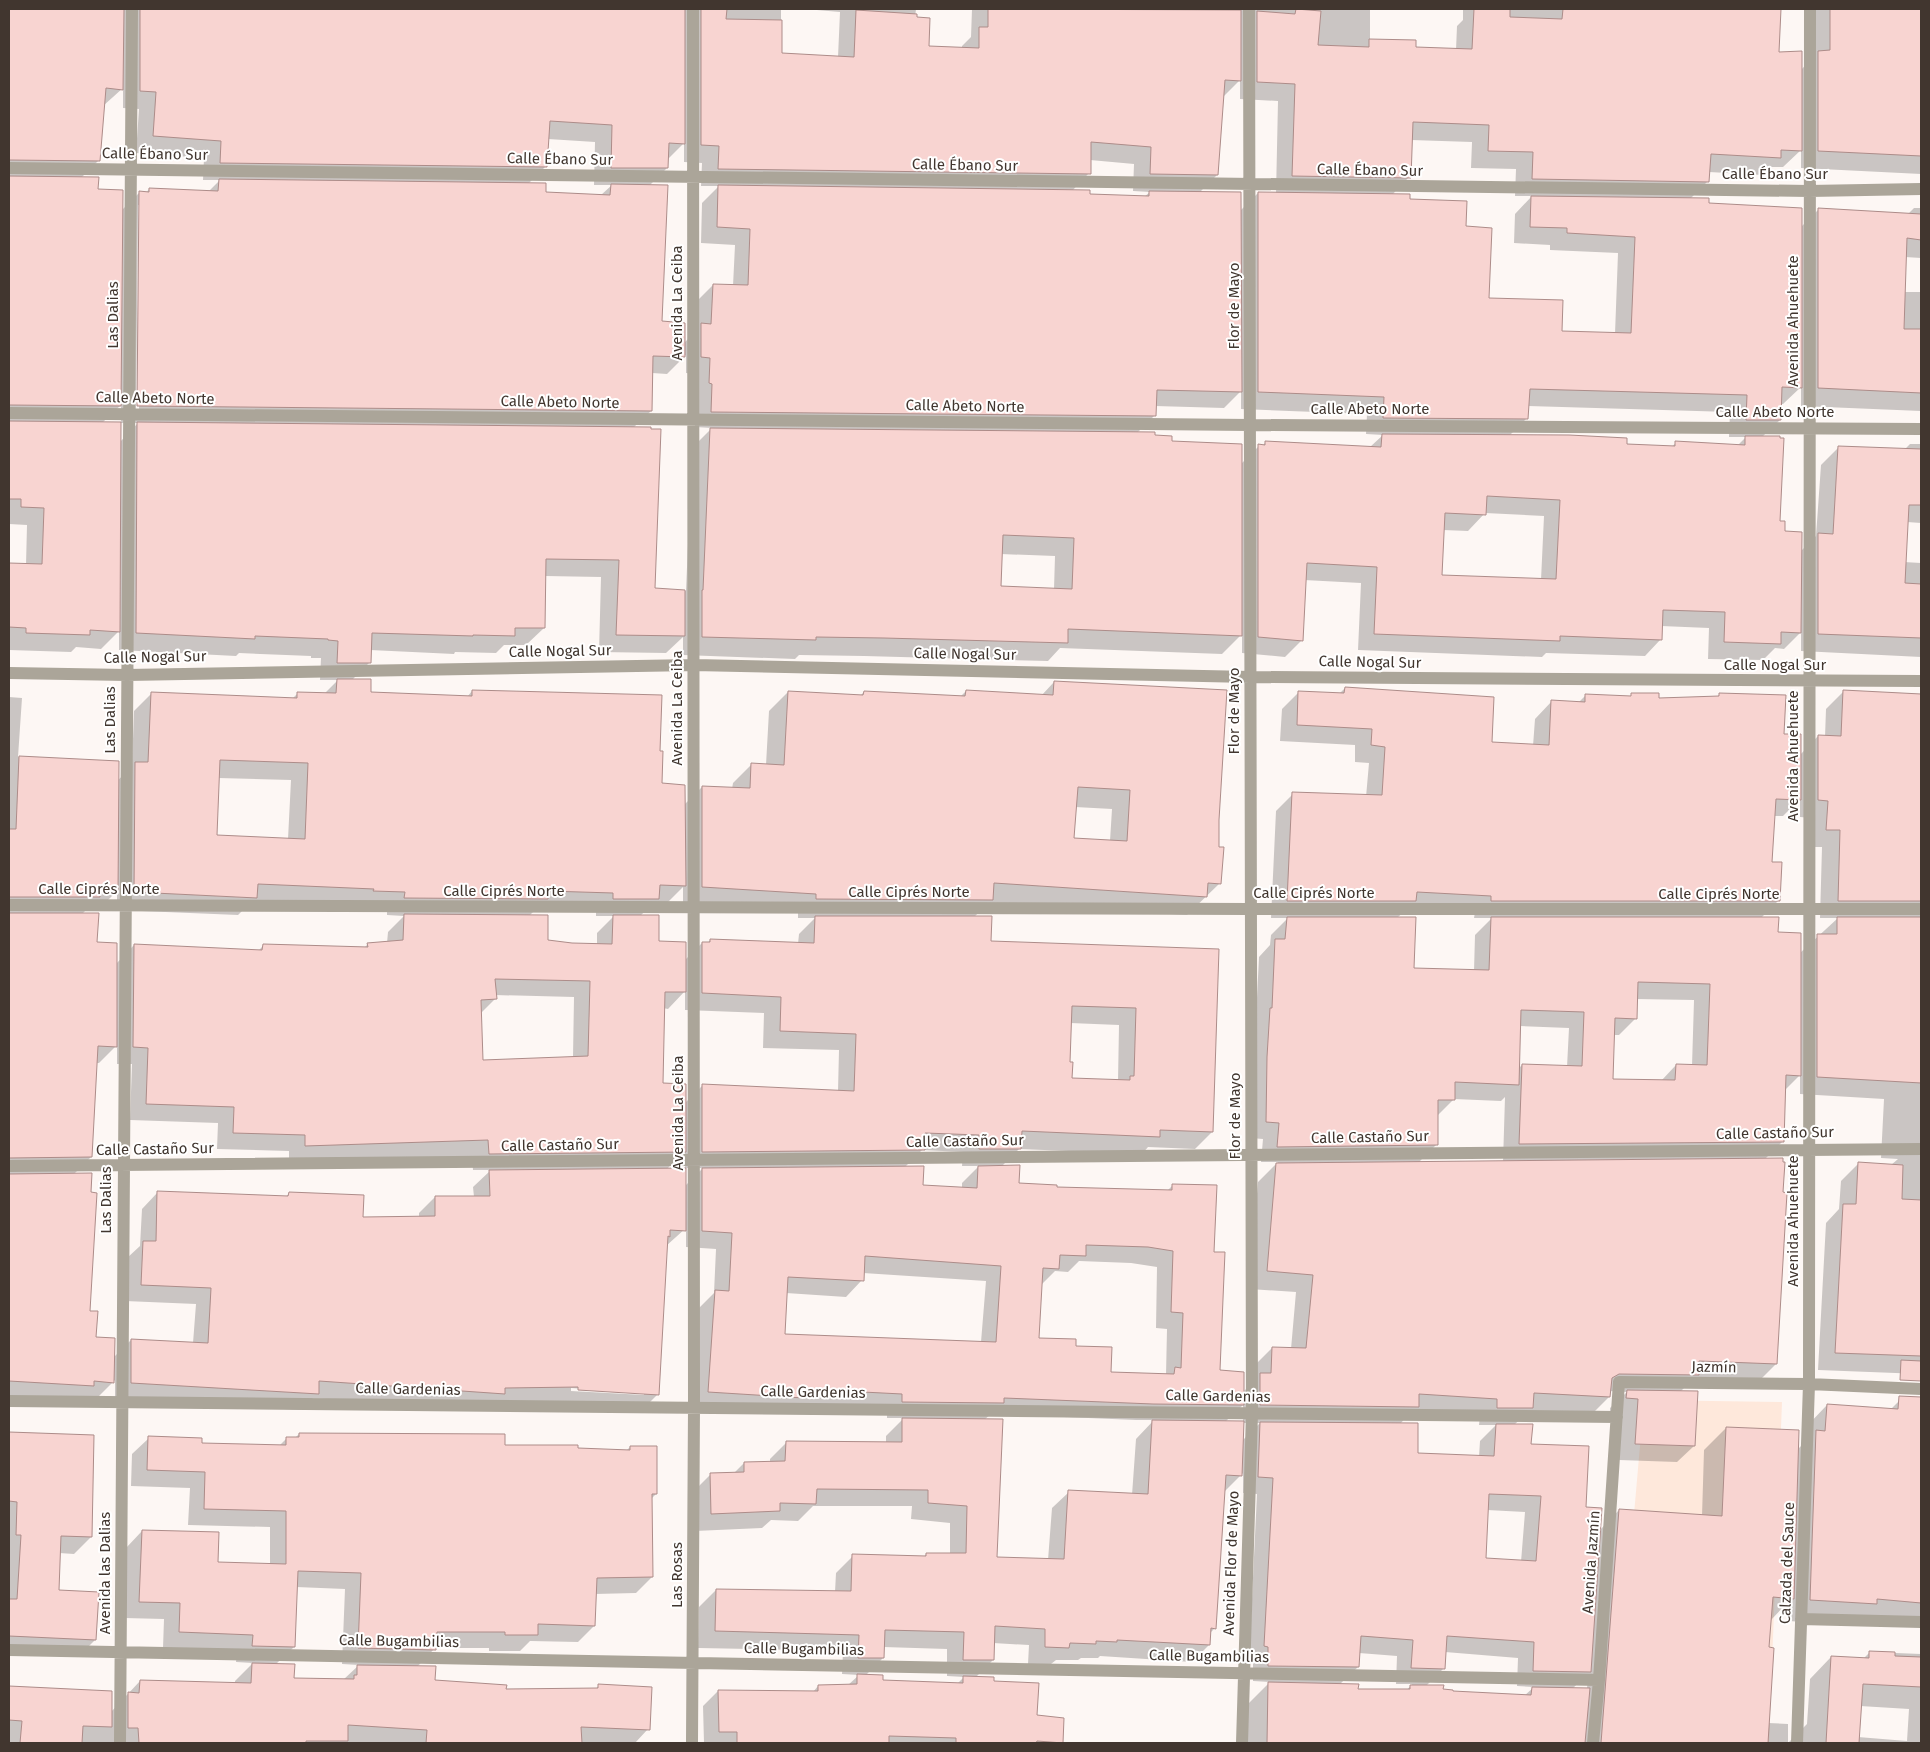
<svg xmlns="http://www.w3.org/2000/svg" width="1930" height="1752" font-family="'Fira Sans',sans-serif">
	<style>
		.built { fill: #fee8db }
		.shadow { fill: #0003; fill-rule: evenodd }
		.building { fill: #f8d4d1; stroke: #ad8c89; fill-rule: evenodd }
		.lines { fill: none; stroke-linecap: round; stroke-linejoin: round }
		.minor { stroke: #aba599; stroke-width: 12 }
		.labels { text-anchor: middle; stroke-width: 4; stroke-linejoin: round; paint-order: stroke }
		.street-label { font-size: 15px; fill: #41362f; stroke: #fff }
	</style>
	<rect width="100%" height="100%" fill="#fdf7f4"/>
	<path class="built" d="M1644,1400L1782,1402L1769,1743H1614Z"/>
	<path class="shadow" d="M9,9H781V54L838,57L840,12L805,9H916L915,18L928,47L962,48V46L971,37L972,9H1370V40L1414,49L1456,50L1457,26L1463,20V9H1780L1778,53L1801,70L1813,57L1812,9H1921V174L1801,168V150L1783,167H1770L1762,175L1709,172L1708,181L1690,199L1800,228L1818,210L1908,214L1914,208H1921V258L1905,257L1904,292H1921V411L1801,406V387L1783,404H1780V420L1762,437L1779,522L1783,532L1800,552L1816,536L1821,465L1839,447L1905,449L1910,444H1921V523L1907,522L1904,562L1921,563V657L1801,651V632L1784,649L1775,648L1763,660L1708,659L1709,628L1661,626V639L1645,656L1546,653L1542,657L1358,650L1361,583L1304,580L1302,640L1285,657L1242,653V634L1222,654L1060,648L1048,661L864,656L799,655L795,659L683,655V637L666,653L599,652L601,577L545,576L544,628L526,645H504L496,653L455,652L454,654L370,650V662L352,680L369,693L467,697L472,691L658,752L660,785L684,805L702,787L732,789L733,783L752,764L766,765L769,711L788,692L860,696L864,692L960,697L966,691L1041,696L1054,682L1217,820L1220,883L1187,915L989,903L974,917L990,943L1218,950L1212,1132L1195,1149L1148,1147L1142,1154L1019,1149L1001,1167L1017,1184L1055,1188L1167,1191L1173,1185L1213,1253L1219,1371L1243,1392L1254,1381V1366L1272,1348L1291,1349L1296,1292L1249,1289L1258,1182L1278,1162H1261L1263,1139L1250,1138L1259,957L1270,945L1271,935L1288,918H1271L1276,811L1293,794L1366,797L1369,763L1355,762V745L1280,741L1282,709L1299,692L1339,694L1345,688L1490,743L1533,746L1535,719L1552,701L1578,703L1586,695L1629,697L1632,695L1658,699L1717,697L1719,695L1783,735L1800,755L1818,736L1825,737L1826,709L1844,691L1921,696V1374L1818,1370L1826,1223L1839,1209L1841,1181L1858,1164L1891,1165L1898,1159L1881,1158L1884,1099L1800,1094V1075L1784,1091L1782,1142L1764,1160L1776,1364L1758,1382L1693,1379L1680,1392L1694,1446L1677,1462L1619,1460L1610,1414V1408L1627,1392L1609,1391V1397L1591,1415L1529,1411L1514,1425L1585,1508L1600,1530L1619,1510L1702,1516L1704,1450L1726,1428L1797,1450L1804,1443L1806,1427L1827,1405L1890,1410L1899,1401L1921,1403V1623L1854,1626L1789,1621V1601L1771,1620L1768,1648V1723L1788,1724V1743L1807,1724L1810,1679L1831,1657L1863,1659L1870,1652L1921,1654V1743H1246L1247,1705L1270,1682L1253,1681V1662H1249L1257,1494L1243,1493V1473L1223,1493L1215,1628L1209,1634V1645L1192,1662L1100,1656L1098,1658H1081L1078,1660H1056L1051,1664H1028L1029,1645L993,1643V1660L975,1678L992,1682L1036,1716L1062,1742L1060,1743H704L703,1706L718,1691L813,1692L818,1686H847L859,1675L842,1674L843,1651L698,1648L699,1607L716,1590L835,1592L836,1573L853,1556L923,1558L926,1554L950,1555V1523L911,1519L912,1506H813L798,1521L771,1520L762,1528L695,1531L693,1492L710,1475L733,1474L744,1463L770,1462V1459L787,1442L886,1443V1436L904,1418H887V1410L692,1408L699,1308L714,1293L716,1249L686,1247V1228L666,1246L658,1394L641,1411L487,1410L313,1398L301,1410L115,1399V1380L96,1399H9V697L22,698L18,757L117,762V781L132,767L134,711L152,693L292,699L298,693L324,694L338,680H320L321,658H311V656L239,653L236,656L119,650V631L101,649L76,647L71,652L9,650V564L26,565L27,525L9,524ZM1240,80V99L1278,101L1276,194L1258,193L1240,211L1199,193L1217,175L1222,98ZM123,88V108L139,109L136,153L204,158L203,180H220L208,192L149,189L146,193H139L121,211L81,178L99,160L103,106ZM548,139L595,142L594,185H612L601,195L545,193L528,184L546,166ZM1411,140L1472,142L1471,168L1516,169L1515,196H1532L1515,214L1514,243L1550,245V250L1618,253L1615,334L1561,332L1488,299L1464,227L1408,200L1392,195L1409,177ZM684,143V162L702,163L701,186H719L702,203L701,243L735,245L733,286L713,285L697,301L696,331L684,343L661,323L649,186L667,168V160ZM1090,160L1134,164L1133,191L1150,192L1144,197L1089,195L1072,191L1089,173ZM138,205H140L139,412H136ZM686,355V373L694,374L695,427L712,428L692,448L686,591L654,590L633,428L651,411L652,373L667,374ZM1241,391V409L1367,414L1366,434L1383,435L1370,447L1266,442L1262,446H1259L1241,464L1154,436L1137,433L1155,415V406L1224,408ZM121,405V423H138L120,442L102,423ZM1528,406L1730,412L1729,437H1746L1737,446L1676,443L1671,447L1509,436L1527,418ZM1485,513L1544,516L1541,580L1441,576L1443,530L1468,531ZM1001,554L1055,556L1054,589L1000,587ZM218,778L291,780L288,839L215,836ZM1800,799V817L1811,818L1809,847H1822L1820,918H1838L1800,953L1761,918L1779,900L1771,863L1773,816H1783ZM1075,807L1112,809L1110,841L1073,839ZM683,887V906L798,913V918H815L799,934L798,944L710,940L707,944L702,943L684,961L658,943L640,916L654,903L666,904ZM117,891V910L238,915L251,902L387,910V915L404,916L388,932L387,943L368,944L364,948L263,946L258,951L134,945L116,964L96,944L81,915L88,908H100ZM536,909L596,910V916H614L597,933V944H546L529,916ZM1407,909L1475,912L1474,918H1492L1475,935L1474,971L1413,969L1397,918ZM685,991V1010L764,1013L763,1048L839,1050L838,1091L702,1086L684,1104L662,1084L663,1008L668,1009ZM495,995L574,997L573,1057L482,1061L480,1014L496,998ZM1636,999L1694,1000L1692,1066L1676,1065L1661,1081L1612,1080L1613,1035H1619L1635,1019ZM1070,1023L1119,1025L1118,1081L1071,1079L1069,1063ZM1520,1026L1569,1028L1567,1067L1522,1065L1518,1069ZM117,1045V1064H132L130,1120L218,1123L217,1149L289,1151V1162L472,1156L473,1170H491L473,1187L474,1197H435L419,1213V1218H362L289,1194L285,1197L158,1192L142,1209L140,1246L127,1258L125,1301L196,1304L193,1343L131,1340L113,1358L95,1338L88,1312L73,1175L91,1157L96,1063H99ZM1505,1097L1503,1162L1418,1163L1436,1145L1437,1116L1454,1099L1501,1101ZM922,1150L963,1152L962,1166H979L962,1183V1189L922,1187L905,1167ZM685,1151V1168H703L684,1187L666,1170ZM1079,1261L1131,1263L1157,1267L1156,1328L1167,1329L1166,1375L1109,1373L1074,1347L1038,1339L1041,1285L1055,1271L1068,1272ZM863,1273L986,1281L981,1342L783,1335L786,1293L846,1297L862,1280ZM571,1388L644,1393V1395L571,1391ZM1243,1405V1423L1225,1422ZM1411,1412L1480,1416L1479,1425H1496L1480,1441L1479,1457L1416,1454L1400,1424ZM991,1414L1136,1420H1154L1136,1439L1132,1495L1069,1492L1052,1508L1048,1560L995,1558L984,1420ZM1242,1423H1260L1242,1441ZM1487,1510L1525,1512L1521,1562L1485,1559ZM883,1647L947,1649V1676L964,1677L957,1684L882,1681L865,1676L883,1658ZM1445,1652L1518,1658L1517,1686L1534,1687L1524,1696L1452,1693L1426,1686L1444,1668ZM1359,1653L1397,1656L1396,1684H1412L1406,1691L1357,1690L1340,1684L1358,1667ZM1588,1674L1587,1689H1572ZM1860,1706L1909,1709L1907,1741L1858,1737Z
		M9,1433L93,1436L91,1537L74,1554L59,1553L58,1591L95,1640L78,1657L9,1653Z
		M299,1434L504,1446L626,1451L630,1447L656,1494L651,1499L652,1577L636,1593L595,1594L594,1626L578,1642L530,1641L520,1651H489V1648H435L417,1667L434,1681L505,1691L595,1690L599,1685L648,1729L635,1743H9V1687L111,1692V1712L140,1681L235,1684V1681L253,1663L236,1662L237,1651L163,1648L164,1619L124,1618L126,1548L142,1531L217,1563L270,1564V1527L188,1525L190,1488L131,1486L132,1454L149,1438L201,1444L279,1446L287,1438H295ZM296,1587L345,1589L342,1664L359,1665L343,1680H293L276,1664L294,1647Z"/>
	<path class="building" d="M9,9H124L123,90L106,88L100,161L9,160Z
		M140,9H685V144L669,143L668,168H611L612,125L550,121L547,167L220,163L221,141L153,136L156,92L140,91Z
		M701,9H727L726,19L782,20V53L854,57L856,10L917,14V17L930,18L929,46L979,48V27H988V9L1241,10V81L1225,80L1218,175L1150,174L1151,147L1091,142V174L718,169L719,146L701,145Z
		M1296,9L1321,11L1318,45L1369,47V39L1416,40V47L1472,49L1474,9H1510V17L1562,19L1563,9H1781L1779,52L1802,51V151L1781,150V158L1711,154L1709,182L1532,179L1533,152L1488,151L1489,125L1413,122L1411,178L1292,176L1295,84L1257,82V11L1295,14Z
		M1830,9H1921V156L1818,151V51L1830,50Z
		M9,176L99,177L98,189L123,190L121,406L9,405Z
		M219,179L546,183V192L610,195L611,184L668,185L662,321L685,323V357L653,356L652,411L137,406L139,191L149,192V188L218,191Z
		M718,185L1090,190V194L1149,196V191L1241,192L1242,392L1157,390L1156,416L711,412L712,384L709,383L710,358L701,357V323L711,324L713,284L748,285L750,229L717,227Z
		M1258,192L1410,194V199L1467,201L1466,226L1492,228L1489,298L1563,300L1562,331L1631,333L1635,237L1567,233V228L1530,227L1531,196L1709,198V203L1802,208V388L1782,387L1781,420H1746L1747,395L1530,389L1528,419L1383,418L1384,397L1258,392Z
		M1818,208L1921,214V240L1907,238L1904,329H1921V393L1818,388Z
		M9,421L121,422L120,632L90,630V635L26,633V628L9,627V563L42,564L44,508L21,507V499H9Z
		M137,422L651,427V429H661L655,588L685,590V636L616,635L619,560L546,559L545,628H515V636L473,635V636L372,633L371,663H337L338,641L328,640V639L255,636V639L136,633Z
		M710,428L1155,432V435L1172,436V441L1242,444V636L1068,629V643L884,638L816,637V640L702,637V590H703ZM1003,535L1074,538L1072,589L1001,586Z
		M1382,434L1569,435L1627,438V444L1675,446V441L1745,445V436H1780V438H1784L1780,521H1785V531L1802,532L1801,633L1781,632V644L1724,642L1725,612L1663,610L1662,640L1560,636V641L1374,634L1377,567L1307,563L1303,641L1258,637V444L1265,445V441L1381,447ZM1487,496L1560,500L1556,579L1442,575L1445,513L1486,515Z
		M1838,446L1921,449V505H1909L1905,583L1921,584V638L1818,634V533L1833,534Z
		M337,679H371V692L472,696V690L662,695L660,751H663L662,783L685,785L686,886L660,885L659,899H613V893L548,891V899L404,898L405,892L373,891L374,889L258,884L257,898L134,892L135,762H148L151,692L297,698V692L336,693ZM220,760L308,763L305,839L217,835Z
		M1054,681L1227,690L1219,820V847H1224L1221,884L1208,883L1207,897L994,883L993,900L816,899V894L702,887V786L750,788L751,763L784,765L788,691L863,695L864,691L965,696L966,690L1053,695ZM1078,787L1130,790L1127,841L1074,838Z
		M1345,687L1494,697L1492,742L1549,745L1551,700L1585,702V694L1631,696V693H1659V698L1719,696V693L1786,695L1784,734H1801V800L1776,799L1772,862H1782L1780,901H1491V896L1417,892L1416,901H1287L1292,792L1382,795L1385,747L1371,745L1372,729L1297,725L1298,691L1344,693Z
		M1843,690L1921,694V901H1838L1840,830H1826L1828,801L1818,800V735L1841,736Z
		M19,756L119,761L118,892L100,891V897H9V829H16Z
		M9,913H99L97,942L117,943V1047L98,1046L92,1157L9,1158Z
		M404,914L548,915V940L572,943L612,944L613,915H659V941L686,942V992H665L663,1083L686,1084V1152L489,1154L488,1140L305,1146V1135L233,1133L234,1107L146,1104L148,1048L133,1047L134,944L262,950L263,944L368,947L367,943L403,940ZM495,979L590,981L588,1056L483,1060L481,1000L497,999Z
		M815,916H992L991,941L1219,949L1213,1132L1160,1130V1137L1022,1131L1021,1149H979V1135L925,1133V1150L702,1152V1084L854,1091L856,1034L780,1031L781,997L702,993V942H710V939L814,943ZM1072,1006L1136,1008L1134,1076H1130V1080L1072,1078L1073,1062H1070Z
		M1287,917H1416L1414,968L1489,970L1491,917H1779L1778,932L1801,933V1076L1786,1075L1784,1142L1519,1144L1522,1064L1582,1066L1584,1012L1521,1010L1519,1085L1455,1082V1100H1438V1145L1277,1147L1279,1123L1266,1122L1267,1057L1270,1008H1272L1275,939H1285ZM1638,982L1710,984L1707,1065L1676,1064L1675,1080L1613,1079L1615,1018L1637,1019Z
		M1837,917H1921V1083L1817,1077V934H1837Z
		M1783,1158V1162H1785L1783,1192L1787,1193L1777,1364L1699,1361V1375L1619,1374L1612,1378L1610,1397L1534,1393L1533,1408H1497V1399L1419,1394V1407L1260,1405V1373H1271L1272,1347L1306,1348L1313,1275L1267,1271L1276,1163Z
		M1858,1162L1903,1165L1902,1199L1921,1200V1356L1835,1353L1843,1204H1856Z
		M1020,1165L1019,1183L1057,1185V1187L1172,1190V1184L1217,1185L1214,1252H1225L1220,1370L1244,1372V1405L1153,1404L1004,1398V1403L902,1402V1394L804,1389V1398L708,1392L715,1290L729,1291L732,1233L702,1231V1168L924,1166L923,1185L977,1188L978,1166ZM1086,1245L1148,1247L1173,1251L1171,1312L1183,1313L1181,1368L1175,1367L1174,1374L1111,1372L1112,1347L1076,1346V1339L1039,1338L1043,1268L1059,1269L1060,1255L1086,1256ZM865,1256L1001,1266L996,1342L785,1334L788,1277L864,1281Z
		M686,1168V1231L670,1230V1237L668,1236L659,1395L578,1390V1387L505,1388V1394L319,1381V1394L131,1383V1339L208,1343L211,1288L141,1285L143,1241H156L157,1191L288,1196L289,1192L364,1195L363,1217L435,1216V1196H490L489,1170Z
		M92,1173L91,1192L97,1193L90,1311H98L96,1337L115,1338L114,1383L94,1381V1386L9,1381V1174Z
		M1901,1360L1921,1361V1381L1900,1380Z
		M1627,1390L1698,1391L1695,1446L1635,1444L1638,1399L1626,1398Z
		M1899,1396L1921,1397V1603L1877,1599V1604L1810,1600L1816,1430L1825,1431L1827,1404L1898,1409Z
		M902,1418L1003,1419L997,1557L1064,1559L1068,1490L1148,1494L1152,1420L1244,1421L1242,1476L1226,1475L1216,1629L1211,1628L1210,1645L1117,1640V1642L1096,1641V1644L1070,1643L1069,1648L1045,1647V1629L995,1626L994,1660H963L964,1632L885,1630L884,1658H858L859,1635L715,1631L716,1589L851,1591L852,1554L926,1556V1553H966L967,1506L928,1503V1490L817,1489L816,1504L780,1503V1511L711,1514L710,1473L744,1472V1462L785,1461L786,1441L902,1442Z
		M1260,1422L1418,1423V1453L1494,1456L1496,1424H1533L1531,1444L1589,1446L1586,1507L1602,1508L1591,1672L1533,1671L1534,1642L1447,1636L1445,1669L1411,1668L1413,1640L1361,1636L1359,1667L1268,1666V1647L1264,1646L1273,1478L1258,1477ZM1489,1494L1541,1496L1536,1561L1486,1558Z
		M1726,1427L1799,1430L1794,1599L1773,1597L1769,1647L1774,1648L1768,1743H1601L1619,1509L1722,1516Z
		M9,1432L94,1435L92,1537L61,1536L59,1590L99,1592L96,1640L9,1636V1599H17L21,1535H16L17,1502L9,1501Z
		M299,1433L505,1434V1445H578V1448L630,1450V1446H657V1494H652L653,1577L597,1578L595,1626L538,1624V1635H505V1632H437L436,1650L358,1648L361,1573L298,1571L295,1647L252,1646L253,1635L179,1632L180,1603L139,1602L142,1530L219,1532L218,1562L286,1564V1511L204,1509L205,1472L147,1470L148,1436L202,1438V1443L286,1445V1437H299Z
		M1869,1651L1895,1652V1656L1921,1657V1687L1863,1684L1859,1743H1826L1831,1656L1869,1658Z
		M252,1663L295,1664L294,1678L354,1679V1675H357V1665L436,1666L435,1680L507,1685L506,1689L598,1688V1684L652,1687L650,1730L581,1727L582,1743H426L427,1730L348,1725V1741H306V1743H139L138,1728H128V1692L139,1693L140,1680L251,1683Z
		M857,1674L883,1675V1680L963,1683V1676L994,1677V1681L1039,1683L1037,1715L1064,1718L1063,1743L1037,1741L1036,1743H956V1738L889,1736V1743H737V1732H719L718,1690L818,1691V1685L857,1684Z
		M1268,1682L1359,1684L1358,1689H1410V1685H1444L1443,1689L1453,1690V1691L1531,1695L1532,1687L1590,1688L1585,1743H1267Z
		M9,1686L112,1691V1727L83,1726L82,1743H20L22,1721L9,1720Z"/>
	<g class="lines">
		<path class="minor" d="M9,168L1809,191L1921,189
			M9,413L1250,425L1921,429
			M9,673L127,675L694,665L1250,677L1921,681
			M9,905L1251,909H1921
			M9,1166L1921,1149
			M9,1401L1617,1417
			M1801,1619L1921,1622
			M9,1650L1599,1680
			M120,1743L132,9
			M692,1743L694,1407L693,9
			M1242,1743L1252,1413L1249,9
			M1593,1743L1599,1680L1619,1382L1809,1384L1921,1389
			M1797,1743L1809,1384L1810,9"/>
	</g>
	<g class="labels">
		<g class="street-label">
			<text transform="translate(155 154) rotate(1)" y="5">Calle Ébano Sur</text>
			<text transform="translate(560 159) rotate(1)" y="5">Calle Ébano Sur</text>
			<text transform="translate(965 165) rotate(1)" y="5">Calle Ébano Sur</text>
			<text transform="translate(1370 170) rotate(1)" y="5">Calle Ébano Sur</text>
			<text x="1775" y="179">Calle Ébano Sur</text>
			<text transform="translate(677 303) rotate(-90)" y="5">Avenida La Ceiba</text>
			<text transform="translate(1234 306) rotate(-90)" y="5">Flor de Mayo</text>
			<text transform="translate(113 315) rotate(-90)" y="5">Las Dalias</text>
			<text transform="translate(1793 321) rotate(-90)" y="5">Avenida Ahuehuete</text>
			<text transform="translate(155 398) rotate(1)" y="5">Calle Abeto Norte</text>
			<text transform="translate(560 402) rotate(1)" y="5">Calle Abeto Norte</text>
			<text transform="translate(965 406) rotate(1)" y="5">Calle Abeto Norte</text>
			<text x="1370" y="414">Calle Abeto Norte</text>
			<text x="1775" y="417">Calle Abeto Norte</text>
			<text transform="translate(560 651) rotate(-1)" y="5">Calle Nogal Sur</text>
			<text transform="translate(965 654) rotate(1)" y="5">Calle Nogal Sur</text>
			<text transform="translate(155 657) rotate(-1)" y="5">Calle Nogal Sur</text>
			<text transform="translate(1370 662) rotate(1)" y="5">Calle Nogal Sur</text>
			<text x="1775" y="670">Calle Nogal Sur</text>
			<text transform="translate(677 708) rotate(-90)" y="5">Avenida La Ceiba</text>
			<text transform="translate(1234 711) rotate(-90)" y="5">Flor de Mayo</text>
			<text transform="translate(110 720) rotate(-90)" y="5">Las Dalias</text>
			<text transform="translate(1793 756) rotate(-90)" y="5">Avenida Ahuehuete</text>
			<text x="99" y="894">Calle Ciprés Norte</text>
			<text x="504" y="896">Calle Ciprés Norte</text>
			<text x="909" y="897">Calle Ciprés Norte</text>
			<text x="1314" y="898">Calle Ciprés Norte</text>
			<text x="1719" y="899">Calle Ciprés Norte</text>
			<text transform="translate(678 1113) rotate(-90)" y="5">Avenida La Ceiba</text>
			<text transform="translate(1235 1116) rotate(-90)" y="5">Flor de Mayo</text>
			<text transform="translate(1775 1133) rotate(-1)" y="5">Calle Castaño Sur</text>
			<text transform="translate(1370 1137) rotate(-1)" y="5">Calle Castaño Sur</text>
			<text transform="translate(965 1141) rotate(-1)" y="5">Calle Castaño Sur</text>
			<text transform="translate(560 1145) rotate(-1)" y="5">Calle Castaño Sur</text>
			<text transform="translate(155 1149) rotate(-1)" y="5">Calle Castaño Sur</text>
			<text transform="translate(106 1200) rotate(-90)" y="5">Las Dalias</text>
			<text transform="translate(1793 1221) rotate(-90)" y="5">Avenida Ahuehuete</text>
			<text transform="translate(1714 1367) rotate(1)" y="5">Jazmín</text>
			<text transform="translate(408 1389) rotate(1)" y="5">Calle Gardenias</text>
			<text transform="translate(813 1392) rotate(1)" y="5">Calle Gardenias</text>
			<text transform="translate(1218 1396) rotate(1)" y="5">Calle Gardenias</text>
			<text transform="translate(1591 1562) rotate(-86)" y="5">Avenida Jazmín</text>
			<text transform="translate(1231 1563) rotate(-88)" y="5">Avenida Flor de Mayo</text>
			<text transform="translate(1787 1563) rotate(-88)" y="5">Calzada del Sauce</text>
			<text transform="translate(105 1573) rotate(-90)" y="5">Avenida las Dalias</text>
			<text transform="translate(677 1575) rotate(-90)" y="5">Las Rosas</text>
			<text transform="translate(399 1641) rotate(1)" y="5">Calle Bugambilias</text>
			<text transform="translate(804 1649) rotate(1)" y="5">Calle Bugambilias</text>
			<text transform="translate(1209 1656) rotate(1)" y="5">Calle Bugambilias</text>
		</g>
	</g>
	<rect width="1930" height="1752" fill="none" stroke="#41362f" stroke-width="20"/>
</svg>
